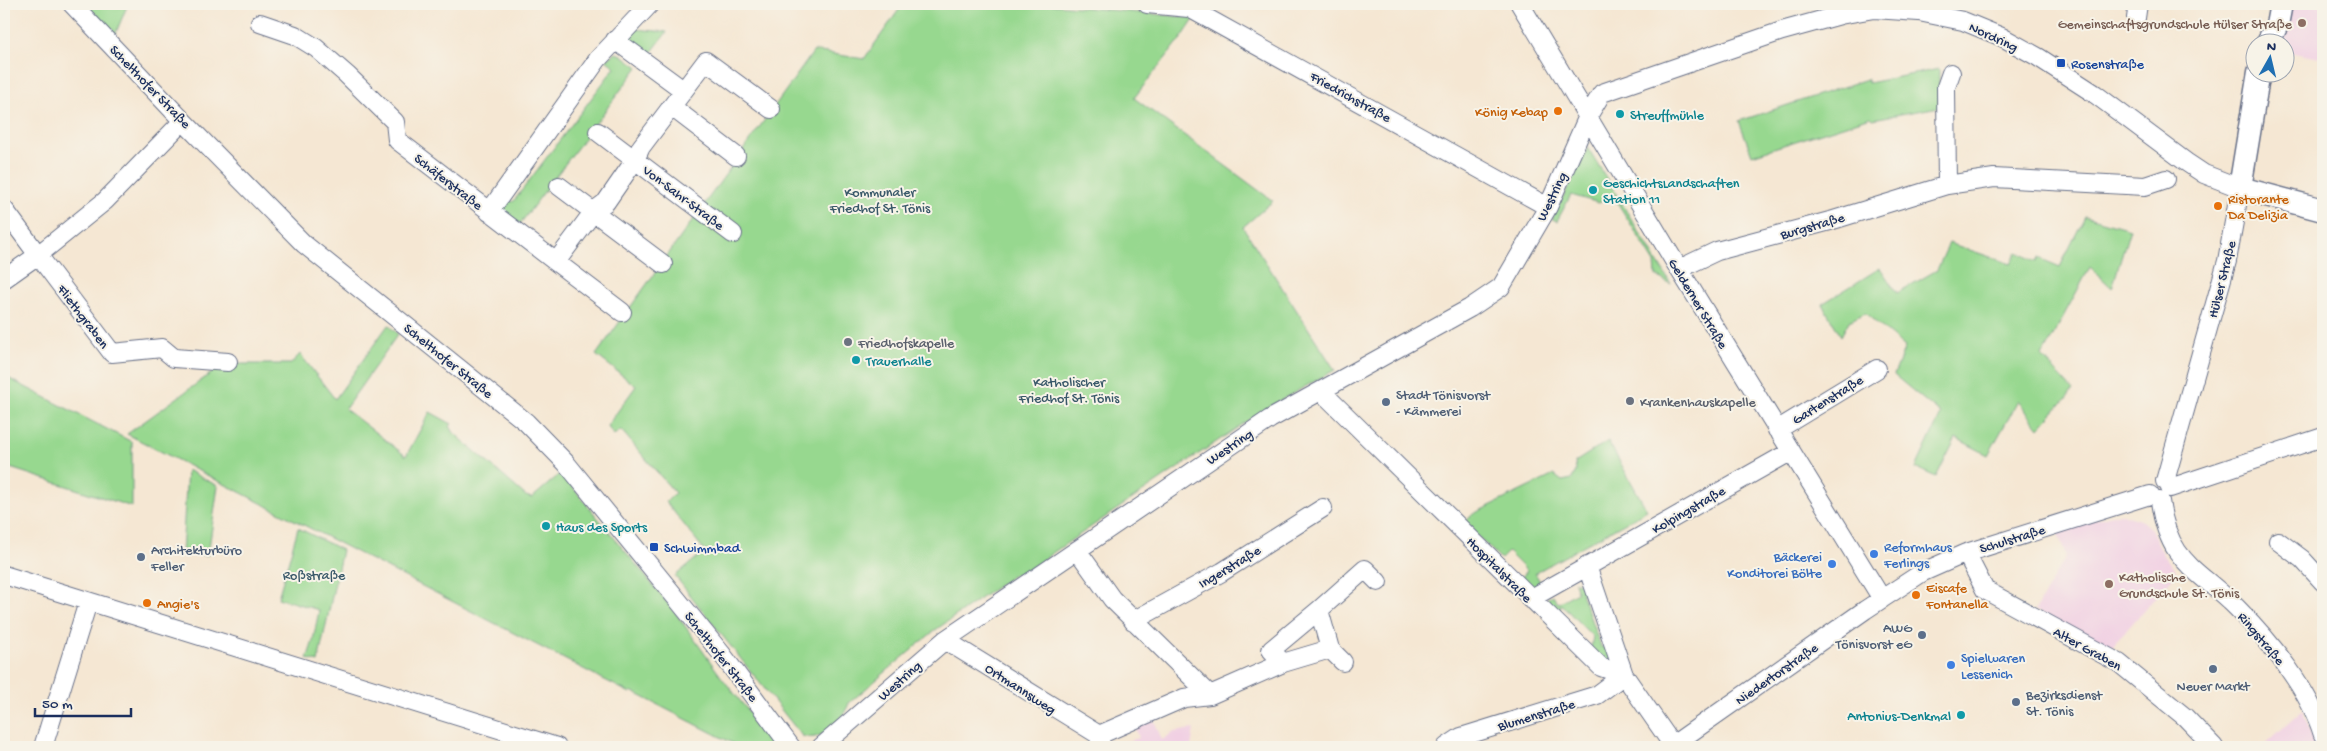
<svg xmlns="http://www.w3.org/2000/svg" width="2327" height="751" font-family="'Gochi Hand',sans-serif">
	<style>
		.built { fill: #f1d0e3 }
		.green { fill: #97d88f; stroke: #598476 }
		.lines { fill: none; stroke-linecap: round; stroke-linejoin: round }
		.minor-casing { stroke: #676f87; stroke-width: 20 }
		.major-casing { stroke: #676f87; stroke-width: 25 }
		.minor { stroke: #fff; stroke-width: 18 }
		.major { stroke: #fff; stroke-width: 22 }
		.education-dot { fill: #8d6e63; stroke: #f7f3e8; stroke-width: 2 }
		.transit-dot { fill: #1a4fb4; stroke: #f7f3e8; stroke-width: 2 }
		.food-dot { fill: #e8710a; stroke: #f7f3e8; stroke-width: 2 }
		.culture-dot { fill: #0f9aa8; stroke: #f7f3e8; stroke-width: 2 }
		.worship-dot { fill: #6b7280; stroke: #f7f3e8; stroke-width: 2 }
		.service-dot { fill: #5c6f8a; stroke: #f7f3e8; stroke-width: 2 }
		.shop-dot { fill: #3f7fe0; stroke: #f7f3e8; stroke-width: 2 }
		.labels { text-anchor: middle; stroke-width: 4; stroke-linejoin: round; paint-order: stroke }
		.education-label { font-size: 14px; fill: #785e54; stroke: #f7f3e8; text-anchor: end }
		.street-label { font-size: 14px; fill: #1b2f5e; stroke: #f7f3e8 }
		.transit-label { font-size: 14px; fill: #164399; stroke: #f7f3e8; text-anchor: start }
		.food-label { font-size: 14px; fill: #c56008; stroke: #f7f3e8; text-anchor: start }
		.culture-label { font-size: 14px; fill: #0d838f; stroke: #f7f3e8; text-anchor: start }
		.park-label { font-size: 14px; fill: #3a596a; stroke: #f7f3e8 }
		.worship-label { font-size: 14px; fill: #5b616d; stroke: #f7f3e8; text-anchor: start }
		.service-label { font-size: 14px; fill: #4e5e75; stroke: #f7f3e8; text-anchor: start }
		.shop-label { font-size: 14px; fill: #366cbe; stroke: #f7f3e8; text-anchor: start }
	</style>
	<rect width="100%" height="100%" fill="#f7f3e8"/>
	<filter id="ink" filterUnits="userSpaceOnUse"><feTurbulence type="fractalNoise" baseFrequency=".02" numOctaves="2"/><feDisplacementMap in="SourceGraphic" scale="10" xChannelSelector="R" yChannelSelector="G"/><feConvolveMatrix kernelMatrix="1 2 1 2 8 2 1 2 1" color-interpolation-filters="sRGB"/></filter>
	<filter id="wash" filterUnits="userSpaceOnUse"><feTurbulence type="fractalNoise" baseFrequency=".0096" numOctaves="4" result="noise"/><feDisplacementMap in="SourceGraphic" scale="20" xChannelSelector="R" yChannelSelector="G"/><feGaussianBlur stdDeviation="1.12" result="paint"/><feColorMatrix in="noise" values="0 0 0 0 0 0 0 0 0 0 0 0 0 0 0 0 0 1.4 0 .05"/><feComposite in="paint" operator="in"/></filter>
	<g filter="url(#wash)">
		<rect width="100%" height="100%" fill="#f5e7d3"/>
		<path class="built" d="M2284,4H2323V59L2285,51L2284,42H2277Z
			M2120,513L2142,521L2151,529L2163,554L2177,573L2108,651L2035,610L2066,556L2057,530Z
			M2304,709V717L2318,747H2262Z
			M1152,715L1162,740L1174,732L1194,729L1191,747H1105L1139,738L1134,723Z"/>
		<path class="green" d="M85,4H128L115,35Z
			M903,4H1047L1195,18L1183,36L1134,98L1273,201L1243,227L1335,370L1265,409L1020,575L1015,574L934,631L849,703C845,716 828,734 815,737C811,738 806,737 802,736L675,576L705,551L666,502L675,493L621,430L614,435L607,426L636,386L596,355L814,51L864,59Z
			M635,29L667,32L648,57C639,50 628,46 630,33Z
			M616,53L622,55L638,67L520,224L504,212L500,206L504,196L513,202L615,67L606,60Z
			M1939,69V107L1873,119L1871,117L1752,155L1739,121L1867,79L1868,83Z
			M1588,148L1671,284L1656,276L1655,263L1612,194L1599,203L1571,195L1557,221L1552,219Z
			M2085,216L2130,229L2112,288L2090,267L2042,356L2073,391L2039,428L2018,401L1988,455L1956,438L1936,477L1916,468L1941,414L1894,375L1905,347L1865,313L1849,321L1841,336L1822,304L1880,268L1897,293L1937,270L1949,243L2011,264L2017,252L2037,262L2039,258L2060,267Z
			M388,325L398,334L345,409L406,456L430,412L452,424L450,426L454,433L526,496L532,498L561,473L675,612L722,678L777,747H740L631,691L630,693L127,434L224,364H291L300,354L335,399Z
			M4,376L132,442V507L4,466Z
			M1608,441L1647,510L1535,573L1542,585L1534,587L1521,578L1527,571L1508,552L1501,559L1464,523L1473,514L1554,475L1562,481L1572,479L1576,471L1575,462Z
			M187,470L218,486L208,555L182,554Z
			M298,528L342,550L318,662L307,659L313,641L319,610L278,598Z
			M1575,582L1586,587L1593,595L1581,593L1601,647L1612,649L1613,659L1608,663L1590,651L1593,637L1561,604L1558,616L1547,604L1548,598L1553,595L1558,603L1577,592L1574,583Z"/>
	</g>
	<g filter="url(#ink)">
		<g class="lines">
			<g class="minor-casing">
				<path id="minor" d="M72,4L183,121L304,244L526,422L566,463L721,653L791,747
					M1147,4L1189,8L1548,207
					M1520,4L1679,269L1882,599
					M2136,18L2138,4
					M260,23L295,35L316,48L347,75L395,122L397,140L556,262L594,211L606,202L635,160L641,147L706,61L771,109
					M615,40L683,90
					M672,107L736,156
					M598,132L733,234
					M1947,185L1946,87L1951,73
					M559,186L663,264
					M4,209L38,255L105,201L183,121
					M489,212L598,59L650,4
					M556,262L622,312
					M1679,269L1717,251L1830,221L1947,185L1994,178L2145,186L2166,179
					M4,279L38,255L112,353L162,348L174,358L228,362
					M1321,391L1601,667L1624,675L1674,747
					M1777,430L1877,369
					M2170,488L2323,437
					M2160,501C2169,565 2198,568 2238,609C2270,641 2310,691 2323,735
					M2278,541L2302,559L2323,582
					M1077,550L1112,599L1210,695
					M1966,553L1985,590L2119,663L2185,717L2214,747
					M4,575L557,747
					M1530,599L1790,452
					M1133,621L1222,572L1323,508
					M945,640L1099,735L1101,747
					M1330,649L1319,610L1365,569L1378,582
					M1283,663L1271,650L1319,610
					M1099,735L1184,698L1210,695L1283,663L1330,649L1343,662
					M43,747L88,602
					M821,747L945,640L1270,419L1470,308L1501,287L1548,207L1588,116L1602,93L1782,31L1840,15L1874,9L1919,12L1963,21L2002,37L2038,57L2095,94L2186,162L2204,174L2240,188L2227,261L2165,481
					M1446,747L1461,737L1597,695L1624,675L1587,566
					M1670,747L1865,610L1923,572L1966,553L2150,495"/>
			</g>
			<g class="major-casing">
				<path id="major" d="M2268,42L2277,25L2281,4
					M2259,72L2240,188L2323,210"/>
			</g>
			<use href="#minor" class="minor"/>
			<use href="#major" class="major"/>
		</g>
	</g>
	<g class="education-dot">
		<circle cx="2302" cy="23" r="5"/>
		<circle cx="2109" cy="584" r="5"/>
	</g>
	<g class="transit-dot">
		<rect x="2056" y="58" width="10" height="10" rx="2.5"/>
		<rect x="649" y="542" width="10" height="10" rx="2.5"/>
	</g>
	<g class="food-dot">
		<circle cx="1558" cy="111" r="5"/>
		<circle cx="2218" cy="206" r="5"/>
		<circle cx="1916" cy="595" r="5"/>
		<circle cx="147" cy="603" r="5"/>
	</g>
	<g class="culture-dot">
		<circle cx="1620" cy="114" r="5"/>
		<circle cx="1593" cy="190" r="5"/>
		<circle cx="856" cy="360" r="5"/>
		<circle cx="546" cy="526" r="5"/>
		<circle cx="1961" cy="715" r="5"/>
	</g>
	<g class="worship-dot">
		<circle cx="848" cy="342" r="5"/>
		<circle cx="1630" cy="401" r="5"/>
	</g>
	<g class="service-dot">
		<circle cx="1386" cy="402" r="5"/>
		<circle cx="141" cy="557" r="5"/>
		<circle cx="1922" cy="635" r="5"/>
		<circle cx="2213" cy="669" r="5"/>
		<circle cx="2016" cy="702" r="5"/>
	</g>
	<g class="shop-dot">
		<circle cx="1874" cy="554" r="5"/>
		<circle cx="1832" cy="564" r="5"/>
		<circle cx="1951" cy="665" r="5"/>
	</g>
	<g class="labels">
		<g class="education-label">
			<text x="2292" y="28">Gemeinschaftsgrundschule Hülser Straße</text>
			<text x="2119" y="581" text-anchor="start">Katholische<tspan x="2119" dy="16">Grundschule St. Tönis</tspan></text>
		</g>
		<g class="street-label">
			<text transform="translate(1994 36) rotate(25)" y="5">Nordring</text>
			<text transform="translate(151 86) rotate(46)" y="5">Schelthofer Straße</text>
			<text transform="translate(1351 96) rotate(29)" y="5">Friedrichstraße</text>
			<text transform="translate(449 181) rotate(38)" y="5">Schäferstraße</text>
			<text transform="translate(1551 196) rotate(-64)" y="5">Westring</text>
			<text transform="translate(684 197) rotate(37)" y="5">Von-Sahr-Straße</text>
			<text transform="translate(1812 225) rotate(-16)" y="5">Burgstraße</text>
			<text transform="translate(2221 279) rotate(-76)" y="5">Hülser Straße</text>
			<text transform="translate(1699 303) rotate(59)" y="5">Gelderner Straße</text>
			<text transform="translate(84 316) rotate(53)" y="5">Fliethgraben</text>
			<text transform="translate(449 360) rotate(39)" y="5">Schelthofer Straße</text>
			<text transform="translate(1827 399) rotate(-32)" y="5">Gartenstraße</text>
			<text transform="translate(1229 446) rotate(-34)" y="5">Westring</text>
			<text transform="translate(1688 509) rotate(-30)" y="5">Kolpingstraße</text>
			<text transform="translate(2012 538) rotate(-17)" y="5">Schulstraße</text>
			<text transform="translate(1229 566) rotate(-31)" y="5">Ingerstraße</text>
			<text transform="translate(1500 569) rotate(45)" y="5">Hospitalstraße</text>
			<text transform="translate(2262 638) rotate(50)" y="5">Ringstraße</text>
			<text transform="translate(2088 648) rotate(29)" y="5">Alter Graben</text>
			<text transform="translate(722 656) rotate(52)" y="5">Schelthofer Straße</text>
			<text transform="translate(1776 673) rotate(-35)" y="5">Niedertorstraße</text>
			<text transform="translate(899 680) rotate(-41)" y="5">Westring</text>
			<text transform="translate(1021 688) rotate(33)" y="5">Ortmannsweg</text>
			<text transform="translate(1536 714) rotate(-17)" y="5">Blumenstraße</text>
		</g>
		<g class="transit-label">
			<text x="2071" y="68">Rosenstraße</text>
			<text x="664" y="552">Schwimmbad</text>
		</g>
		<g class="food-label">
			<text x="1548" y="116" text-anchor="end">König Kebap</text>
			<text x="2228" y="203">Ristorante<tspan x="2228" dy="16">Da Delizia</tspan></text>
			<text x="1926" y="592">Eiscafe<tspan x="1926" dy="16">Fontanella</tspan></text>
			<text x="157" y="608">Angie's</text>
		</g>
		<g class="culture-label">
			<text x="1630" y="119">Streuffmühle</text>
			<text x="1603" y="187">GeschichtsLandschaften<tspan x="1603" dy="16">Station 11</tspan></text>
			<text x="866" y="365">Trauerhalle</text>
			<text x="556" y="531">Haus des Sports</text>
			<text x="1951" y="720" text-anchor="end">Antonius-Denkmal</text>
		</g>
		<g class="park-label">
			<text x="880" y="196">Kommunaler<tspan x="880" dy="16">Friedhof St. Tönis</tspan></text>
			<text x="1069" y="386">Katholischer<tspan x="1069" dy="16">Friedhof St. Tönis</tspan></text>
			<text x="314" y="579">Roßstraße</text>
		</g>
		<g class="worship-label">
			<text x="858" y="347">Friedhofskapelle</text>
			<text x="1640" y="406">Krankenhauskapelle</text>
		</g>
		<g class="service-label">
			<text x="1396" y="399">Stadt Tönisvorst<tspan x="1396" dy="16">- Kämmerei</tspan></text>
			<text x="151" y="554">Architekturbüro<tspan x="151" dy="16">Feller</tspan></text>
			<text x="1912" y="632" text-anchor="end">AWG<tspan x="1912" dy="16">Tönisvorst eG</tspan></text>
			<text x="2213" y="690" text-anchor="middle">Neuer Markt</text>
			<text x="2026" y="699">Bezirksdienst<tspan x="2026" dy="16">St. Tönis</tspan></text>
		</g>
		<g class="shop-label">
			<text x="1884" y="551">Reformhaus<tspan x="1884" dy="16">Ferlings</tspan></text>
			<text x="1822" y="561" text-anchor="end">Bäckerei<tspan x="1822" dy="16">Konditorei Bölte</tspan></text>
			<text x="1961" y="662">Spielwaren<tspan x="1961" dy="16">Lessenich</tspan></text>
		</g>
	</g>
	<rect width="2327" height="751" fill="none" stroke="#f7f3e8" stroke-width="20"/>
	<g transform="translate(2270 58) rotate(8)"><circle r="24" fill="#f7f3e8" stroke="#9fa5b1"/>
	<path d="M0-4L9 19L0 12L-9 19Z" fill="#1f6fb2"/>
	<text y="-8" font-size="14" font-weight="bold" text-anchor="middle" fill="#1b2f5e">N</text>
	</g>
	<path d="M35 708v8h96v-8" fill="none" stroke="#1b2f5e" stroke-width="2.5"/>
	<text x="42" y="708" font-size="15" fill="#1b2f5e" stroke="#f7f3e8" stroke-width="4" paint-order="stroke">50 m</text>
</svg>
